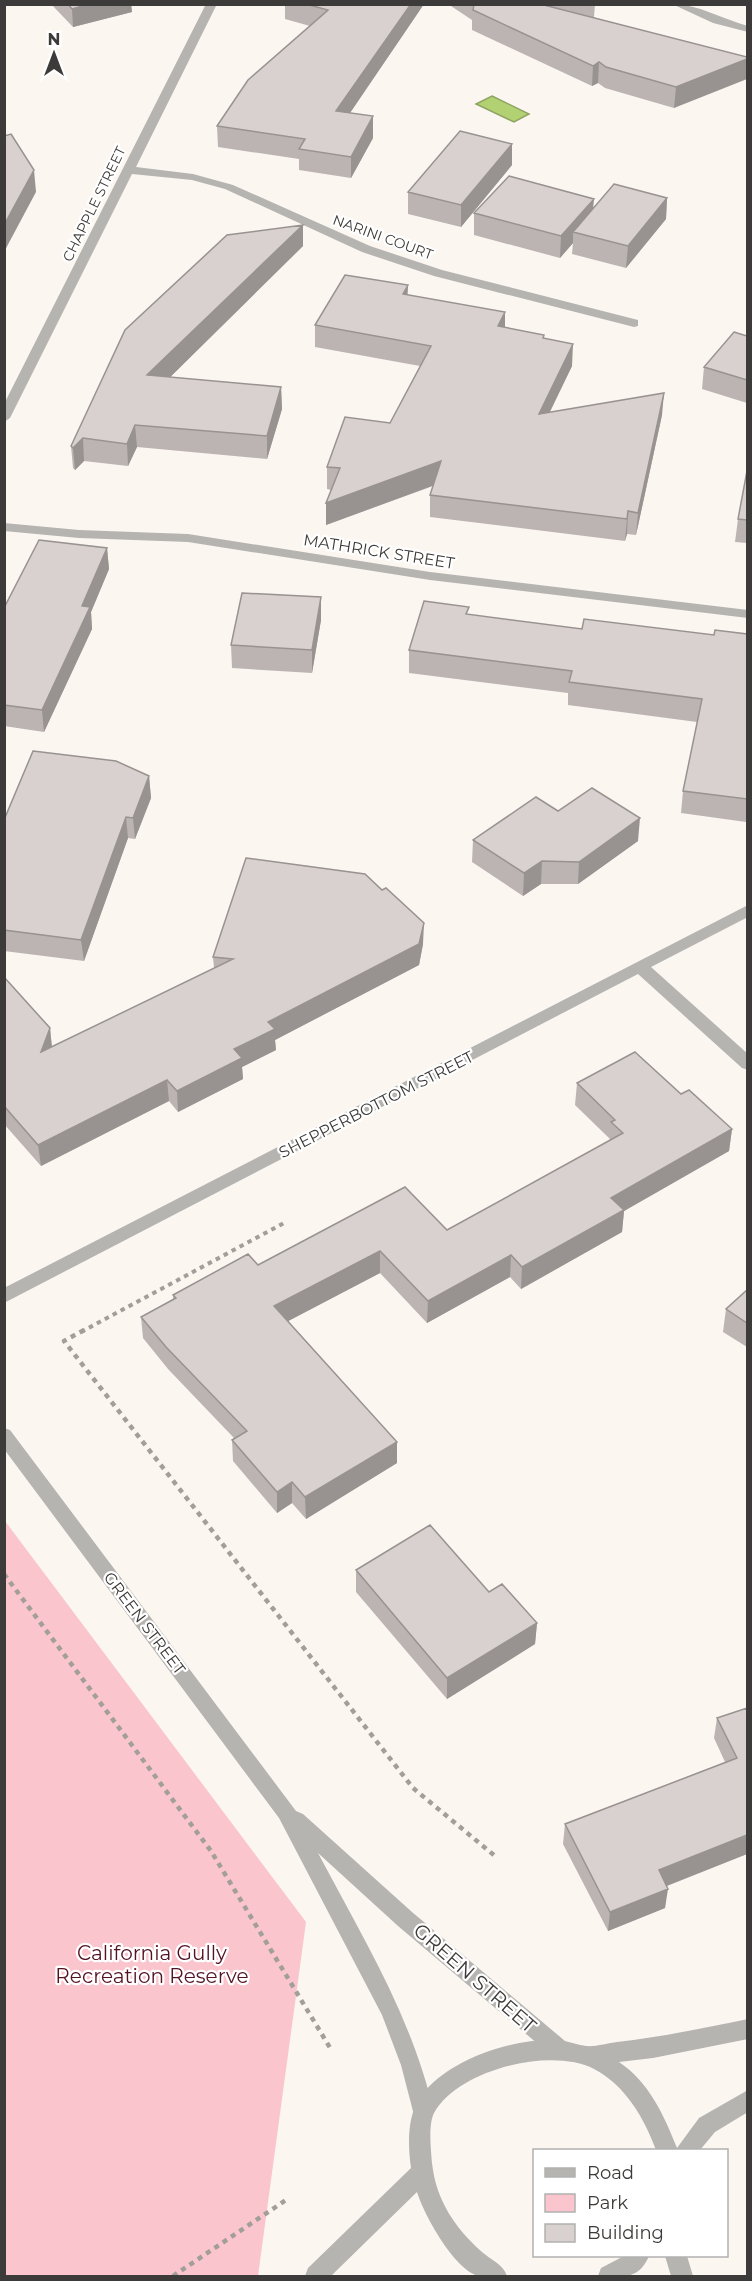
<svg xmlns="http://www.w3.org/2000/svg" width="752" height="2281" font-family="Montserrat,sans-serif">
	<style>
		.green { fill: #fac5cc }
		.water { fill: #b2d173; stroke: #8fa462; stroke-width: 1.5 }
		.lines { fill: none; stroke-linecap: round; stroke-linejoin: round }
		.path-far1 { stroke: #a29e9a; stroke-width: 4; stroke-dasharray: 4.5 4.5; stroke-linecap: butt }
		.path { stroke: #a29e9a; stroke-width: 4.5; stroke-dasharray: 5 5; stroke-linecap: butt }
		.minor { fill: #b5b4b1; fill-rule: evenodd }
		.tertiary { fill: #b5b4b1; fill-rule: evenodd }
		.wall { fill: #bbb4b2 }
		.shaded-wall { fill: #989291 }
		.building { fill: #d9d1cf; stroke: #989291; stroke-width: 1.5 }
		.labels { text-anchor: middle; stroke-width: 4.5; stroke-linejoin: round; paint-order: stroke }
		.far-street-label { font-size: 14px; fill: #3d3b39; stroke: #fff }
		.street-label { font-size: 16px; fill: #3d3b39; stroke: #fff }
		.near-park-label { font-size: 20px; fill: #531324; stroke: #fff }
		.near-street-label { font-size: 20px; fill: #3d3b39; stroke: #fff }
	</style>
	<rect width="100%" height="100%" fill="#fcf6f1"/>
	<path class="green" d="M5,1521L306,1922L258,2276H5Z"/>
	<path class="water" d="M492,96L529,114L514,122L476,104Z"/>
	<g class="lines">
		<path class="path-far1" d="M81,1332L284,1223"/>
		<path class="path" d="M84,1330L64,1341L413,1788L495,1856
			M4,1574L211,1851L332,2051
			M173,2276L289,2198"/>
		<path class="minor" d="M206,4H217L136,167L193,174L233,185L370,246L442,270L638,320V326L634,327L434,276L362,252L225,189L192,180L132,174L10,418L4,422V404Z
			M672,4C698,4 722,19 748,26V32L713,23Z
			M4,523L79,530L188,534L430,572L748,610V618L430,580L188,542L79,538L4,531Z
			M748,905V917L651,967L748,1054V1070L742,1068L638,974L4,1303V1288Z
			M4,1428L10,1430L296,1811L303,1814L412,1912L565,2041L569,2048L565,2055L558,2058L551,2055L398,1926L318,1853C364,1940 411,2015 434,2112L431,2119L423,2122L415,2119L401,2065L382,2015L279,1818L4,1449Z
			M665,2256H687L693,2276H671Z"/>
		<path class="tertiary" d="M748,2019V2039L653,2058L619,2062C649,2082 664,2115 677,2148L699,2118L748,2090V2112L715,2132L700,2150H656C644,2118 626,2086 594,2069C551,2047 459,2069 434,2113C428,2125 431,2150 432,2163C436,2200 455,2228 482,2252C491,2260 503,2264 507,2276C498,2276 487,2278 479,2276C455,2271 424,2215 417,2192L331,2276H305L308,2268L411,2168C408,2147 407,2119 418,2101C442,2060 515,2037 559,2040C568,2041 577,2045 586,2046C595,2047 608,2043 617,2042C661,2037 704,2028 748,2019Z
			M624,2256H649C638,2281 623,2276 598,2276L601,2268Z"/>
	</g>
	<path class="wall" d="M51,4H131L132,12L73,27Z
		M285,4H424L350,113L373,138L351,178L299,170V159L218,147L217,126L310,26L285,19Z
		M448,4H595L594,17H591L747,57L674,108L605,88L598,83L592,86L472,30V20Z
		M512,144V165L461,227L408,214V192Z
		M667,198L666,219L626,268L572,254L573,243L560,258L474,235V213L593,208Z
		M303,225V246L170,377L281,387L282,409L267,459L137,447L128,466L84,461L75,470L73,468L71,446Z
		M408,285L407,295L505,328L544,335V338L572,366L550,412L662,415L636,535L627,534L625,541L430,517V495L433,486L326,525V503L331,490L327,489V467L390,423L420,366L315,347V325Z
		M747,336V403L702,389L704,367Z
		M747,471V543L735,542L738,519Z
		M107,548L109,569L91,612L92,629L44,732L4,726V608Z
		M468,615L582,629L714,635L747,634V816L746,822L681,813L683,791L697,722L568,705V693L409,673V650Z
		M321,620L312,673L232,668L231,645Z
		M149,776L151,798L135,839L128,838L84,961L4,951V820Z
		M558,811L638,841L578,884H541L523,896L472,862L473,840Z
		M423,944L419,965L275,1040L276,1050L242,1067L243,1079L178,1112L169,1101L41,1166L4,1124V977L50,1028L52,1047L214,968L213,957Z
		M577,1083L681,1094L732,1129L729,1151L624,1211L622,1232L521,1289L510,1277L427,1323L380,1273L288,1321L397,1442V1463L306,1519L292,1503L277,1513L233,1461L232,1440L234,1438L168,1369L143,1338L141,1317L173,1299V1295L258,1265L447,1230L609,1141L610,1139L575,1105Z
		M747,1290V1347L723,1332L726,1309Z
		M356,1570L537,1623L535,1644L447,1699L356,1592Z
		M747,1708V1854L667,1886L665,1908L608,1931L563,1844L565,1824L725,1762L714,1738L717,1718Z"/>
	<path class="shaded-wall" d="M89,4H131L132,12L73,27L72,9Z
		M411,4H424L337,132L336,111Z
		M747,59V79L674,108L676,87Z
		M599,62L598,83L592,86L593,66Z
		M373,116V138L351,178V157Z
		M512,144V165L461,227V205Z
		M34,170L36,192L4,252V225Z
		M667,198L666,219L626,268L628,246Z
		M594,199L592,221L573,232V243L560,258L561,236Z
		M303,225V246L149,398L147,375Z
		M408,285L407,307L403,294Z
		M505,312V334L498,326Z
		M573,344L572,366L538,436L539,414Z
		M281,387L282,409L267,459V436Z
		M664,393L662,415L636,535L638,513Z
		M135,425L137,447L128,466L127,444Z
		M83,438L84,461L75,470L73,448Z
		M441,461L440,483L326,525V503Z
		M628,511L627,534L625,541L627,519Z
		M107,548L109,569L91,612L92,629L44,732L42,710L82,606Z
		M321,597V620L312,673V650Z
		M149,776L151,798L135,839L133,818Z
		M126,817L128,838L84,961L81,940Z
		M640,818L638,841L578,884L579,862Z
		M542,861L541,884L523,896L524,873Z
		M424,923L423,944L419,965L275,1040L276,1050L242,1067L243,1079L178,1112L177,1091L234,1049L268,1022Z
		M50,1028L52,1049L41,1052Z
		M167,1080L169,1101L41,1166L38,1145Z
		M732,1129L729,1151L624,1211L622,1232L521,1289L522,1267L611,1198Z
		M380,1251V1273L275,1328L274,1306Z
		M511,1255L510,1277L427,1323L428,1301Z
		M397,1442V1463L306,1519L305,1497Z
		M292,1482V1503L277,1513V1492Z
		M537,1623L535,1644L447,1699V1678Z
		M747,1835V1854L656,1890L659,1870Z
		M668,1889L665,1908L608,1931L610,1912Z"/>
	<path class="building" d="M68,4H89L72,9Z
		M306,4H411L336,111L373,116L351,157L299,149L305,139L217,126L248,80L328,10Z
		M474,4H540L747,57V59L676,87L606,67L599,62L593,66L473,10Z
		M460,131L512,144L461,205L408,192Z
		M11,134L34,170L4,225V136Z
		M509,176L594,199L561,236L474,213Z
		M614,184L667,198L628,246L573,232Z
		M303,225L147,375L281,387L267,436L135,425L127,444L83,438L73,448L71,446L125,330L227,235Z
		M345,275L408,285L403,294L505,312L498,326L544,335L543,338L573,344L539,414L664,393L638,513L628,511L627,519L430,495L441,461L326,503L340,468L327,467L345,417L390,423L431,346L315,325Z
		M734,332L747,336V380L704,367Z
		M747,471V520L738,519Z
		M39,540L107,548L82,606L90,607L42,710L4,705V608Z
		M242,593L321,597L312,650L231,645Z
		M424,601L469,607L466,614L582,629L584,619L714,635L715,630L747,634V799L683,791L702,699L569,682L572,671L409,650Z
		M33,751L116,761L149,776L133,818L126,817L81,940L4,930V820Z
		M592,788L640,818L579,862L542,861L524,873L473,840L536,797L558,811Z
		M246,858L365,874L382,890L386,888L424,923L419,944L268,1022L275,1029L234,1049L242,1058L177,1091L167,1080L38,1145L4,1106V977L50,1028L41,1052L233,959L213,957Z
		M635,1052L681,1094L689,1090L732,1129L611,1198L624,1210L522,1267L511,1255L428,1301L380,1251L274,1306L397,1442L305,1497L292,1482L277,1492L232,1440L247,1431L166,1347L141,1317L176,1298L173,1295L248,1254L258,1265L405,1187L447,1230L623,1133L611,1122L615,1120L577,1083Z
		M747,1290V1323L726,1309Z
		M430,1525L489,1592L502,1584L537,1623L447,1678L356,1570Z
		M747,1708V1835L659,1870L668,1889L610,1912L565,1824L737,1758L717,1718Z"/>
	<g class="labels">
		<g class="far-street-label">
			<text transform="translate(94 204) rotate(-64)" y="5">CHAPPLE STREET</text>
			<text transform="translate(383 237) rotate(20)" y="5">NARINI COURT</text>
		</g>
		<g class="street-label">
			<text transform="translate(379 551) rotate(9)" y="6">MATHRICK STREET</text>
			<text transform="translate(376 1104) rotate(-27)" y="6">SHEPPERBOTTOM STREET</text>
			<text transform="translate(145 1623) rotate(53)" y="6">GREEN STREET</text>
		</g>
		<g class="near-park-label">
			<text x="152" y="1960">California Gully<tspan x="152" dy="23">Recreation Reserve</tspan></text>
		</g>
		<g class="near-street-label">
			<text transform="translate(475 1978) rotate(41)" y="7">GREEN STREET</text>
		</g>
	</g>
	<rect width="752" height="2281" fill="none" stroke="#3d3b39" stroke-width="12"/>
	<rect x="533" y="2149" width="195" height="108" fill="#ffffff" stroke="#b1b1b0" stroke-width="1.5"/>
	<rect x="545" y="2168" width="30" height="9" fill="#b5b4b1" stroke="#b1b1b0" stroke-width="1.5"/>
	<text x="587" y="2179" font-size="18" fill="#3d3b39">Road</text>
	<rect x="545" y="2194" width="30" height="18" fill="#fac5cc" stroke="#b1b1b0" stroke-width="1.5"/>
	<text x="587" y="2209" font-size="18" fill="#3d3b39">Park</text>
	<rect x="545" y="2224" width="30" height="18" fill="#d9d1cf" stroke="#b1b1b0" stroke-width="1.5"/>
	<text x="587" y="2239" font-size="18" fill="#3d3b39">Building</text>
	<g transform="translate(54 54)" stroke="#ffffff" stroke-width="4.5" paint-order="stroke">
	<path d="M0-4.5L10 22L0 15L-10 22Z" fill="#3d3b39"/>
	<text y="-9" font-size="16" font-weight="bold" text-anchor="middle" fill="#3d3b39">N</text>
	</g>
</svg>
